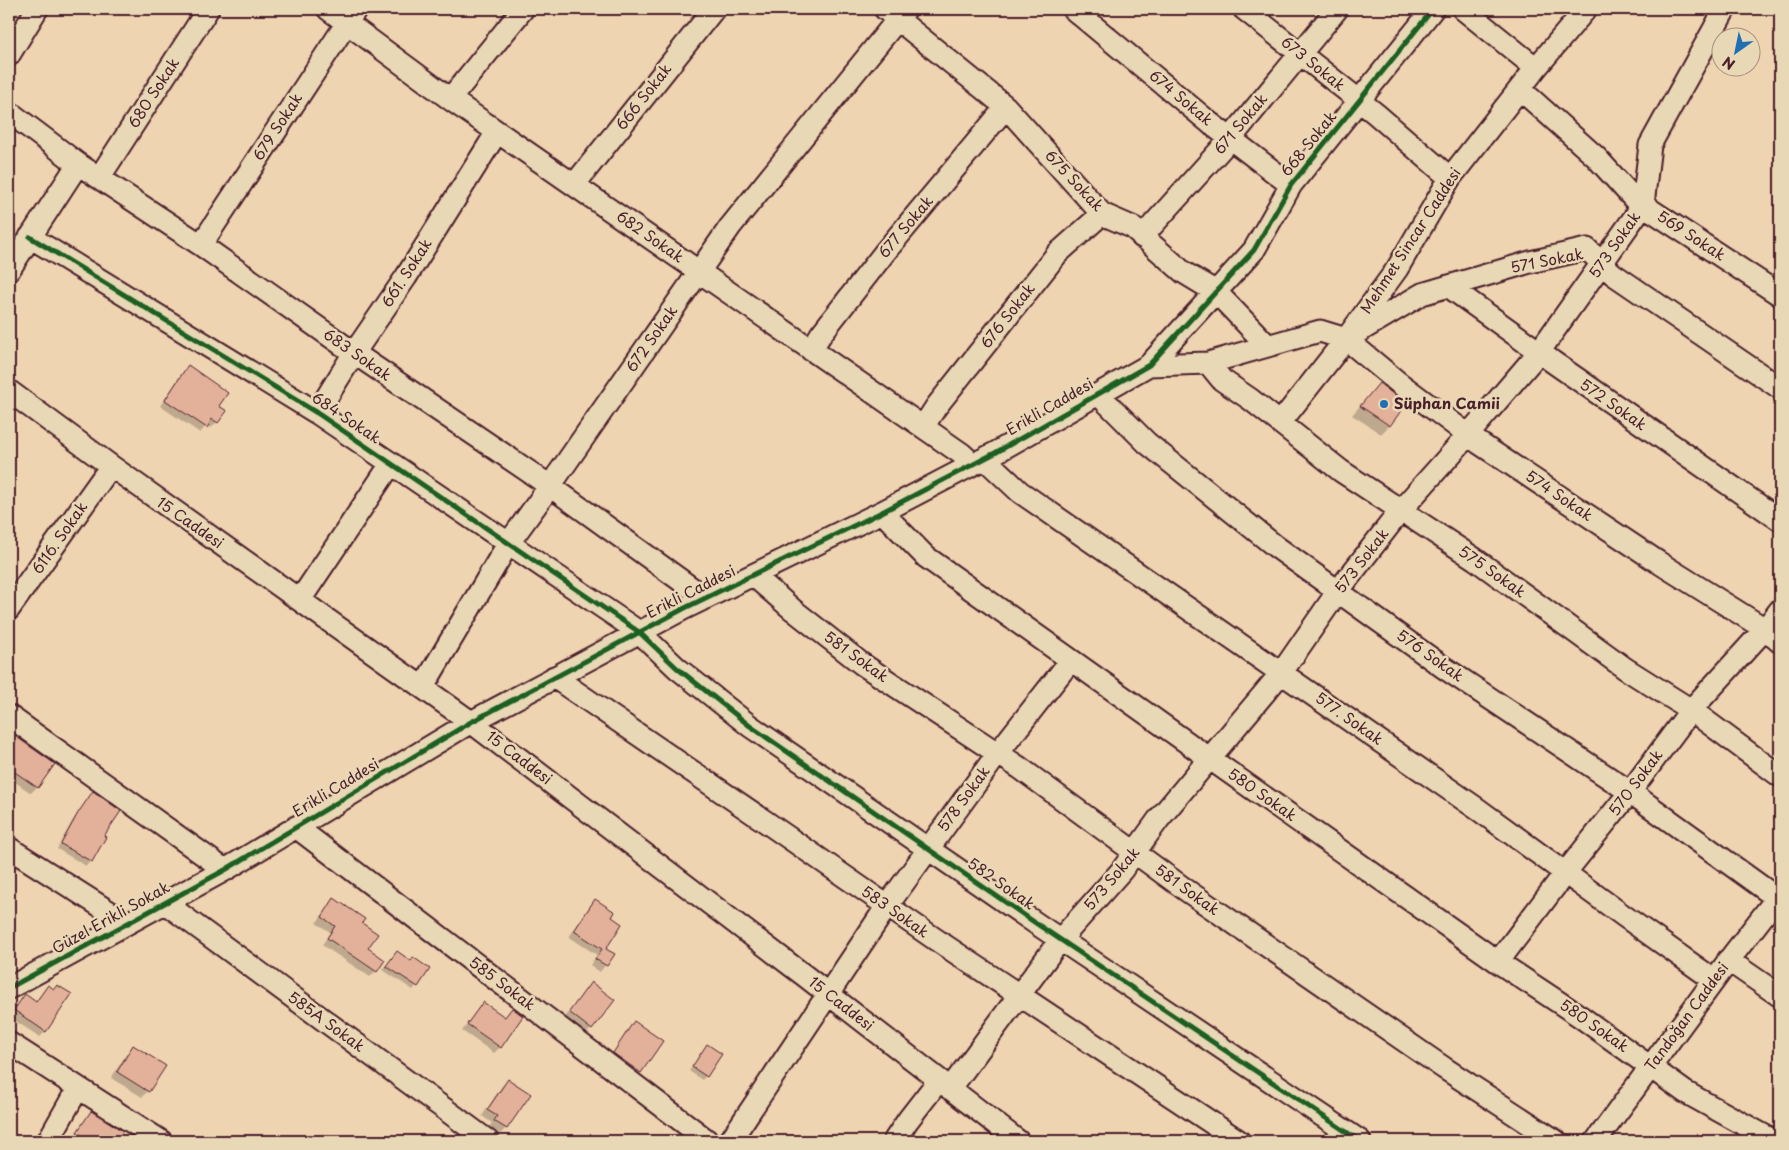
<svg xmlns="http://www.w3.org/2000/svg" width="1789" height="1150" font-family="'Playpen Sans',sans-serif">
	<style>
		.built { fill: #e5c3a6 }
		.shadow { fill: #0003 }
		.building { fill: #e3b19a; stroke: #4a1f2b }
		.lines { fill: none; stroke-linecap: round; stroke-linejoin: round }
		.minor-casing { stroke: #4a1f2b; stroke-width: 25 }
		.minor { stroke: #e9d8b5; stroke-width: 21 }
		.cycleway-casing { stroke: #e9d8b5; stroke-width: 8 }
		.cycleway { stroke: #1b5e20; stroke-width: 5 }
		.poi-dot { fill: #1f6fb2; stroke: #e9d8b5; stroke-width: 2 }
		.labels { text-anchor: middle; stroke-width: 5; stroke-linejoin: round; paint-order: stroke }
		.street-label { font-size: 15px; fill: #4a1f2b; stroke: #e9d8b5 }
		.poi-label { font-size: 15px; font-weight: bold; fill: #4a1f2b; stroke: #e9d8b5; text-anchor: start }
	</style>
	<rect width="100%" height="100%" fill="#efd4b2"/>
	<filter id="ink" filterUnits="userSpaceOnUse"><feTurbulence type="fractalNoise" baseFrequency=".02" numOctaves="2"/><feDisplacementMap in="SourceGraphic" scale="10" xChannelSelector="R" yChannelSelector="G"/><feConvolveMatrix kernelMatrix="1 2 1 2 8 2 1 2 1" color-interpolation-filters="sRGB"/></filter>
	<g filter="url(#ink)">
		<path class="built" d="M9,9H27L9,38Z"/>
		<path class="shadow" d="M188,367L218,406L217,422L211,428L207,425L200,433L160,406L182,373Z
			M1371,393L1389,426L1381,434L1352,415Z
			M18,739L37,787L31,793L9,778V750Z
			M93,793L104,838L91,861L86,866L57,849L73,820Z
			M334,900L360,924L366,949L376,971L370,977L322,945L330,932L316,923Z
			M595,901L610,918L604,949L613,955L600,972L590,965L597,955L569,937L589,907Z
			M393,956L429,969L413,990L383,970Z
			M48,986L46,1031L40,1037L9,1017L25,996L35,1002Z
			M585,990L591,1029L585,1035L564,1019Z
			M483,1003L504,1018L500,1047L494,1053L462,1031Z
			M635,1023L640,1072L634,1078L608,1059Z
			M133,1047L148,1091L142,1097L111,1078L127,1053Z
			M704,1050L706,1076L702,1080L689,1071Z
			M508,1080L506,1128L500,1134L489,1127L492,1123L482,1116L502,1086Z
			M92,1113L121,1132L115,1141H77L72,1138Z"/>
		<path class="building" d="M188,365L228,393L219,406L227,411L218,423L212,419L207,428L165,400Z
			M1379,383L1406,404L1390,426L1360,406Z
			M18,738L55,764L38,788L9,768V750Z
			M93,791L121,811L104,836L106,837L92,862L61,844L78,813Z
			M334,898L365,919L362,923L378,934L368,948L385,960L377,972L327,938L335,926L322,917Z
			M595,899L615,912L612,917L622,924L606,949L615,954L607,966L595,959L602,949L574,931Z
			M397,951L411,961L413,957L430,969L418,987L386,966Z
			M591,982L615,1000L592,1030L569,1012Z
			M48,985L54,989L57,985L72,994L46,1032L14,1010L25,994L36,1002Z
			M483,1002L505,1017L512,1008L523,1016L501,1048L467,1024Z
			M634,1021L663,1041L641,1073L613,1053Z
			M707,1044L722,1054L707,1077L692,1067Z
			M133,1045L166,1066L149,1092L117,1072Z
			M508,1079L531,1094L507,1129L494,1121L497,1116L487,1110Z
			M91,1111L123,1131L116,1141H91L77,1132Z"/>
		<g class="lines">
			<g class="minor-casing">
				<path id="minor" d="M328,9L450,99L962,454L973,464
					M885,9L1006,107L1102,214L1132,227L1183,272L1216,292L1267,345
					M1073,9L1210,123L1291,185
					M1244,9L1376,114L1450,178
					M1463,9L1536,68
					M9,55L37,9
					M1520,89L1596,157L1634,199L1780,295
					M450,99L523,9
					M9,112L78,164L201,245L354,353L550,486L690,587L704,599
					M99,178L208,9
					M574,185L714,9
					M30,237L317,413L620,619L639,632L677,668L750,726L1037,924L1360,1141
					M1142,237L1231,138L1337,9
					M201,245L356,9
					M9,270L78,164
					M1448,286L1553,362L1780,520
					M1353,335L1422,294L1530,262L1587,249L1613,274L1780,388
					M811,350L821,334L885,252L1006,107
					M1208,363L1222,380L1250,399L1341,471L1475,559L1626,669L1691,710L1780,776
					M1149,365L1208,363L1320,331L1346,339L1399,383L1479,443L1658,562L1765,629L1780,642
					M9,391L111,466L471,722L805,976L1018,1141
					M1098,394L1147,443L1275,546L1443,667L1630,792L1777,898
					M317,413L354,353L406,277L497,132
					M1280,423L1346,339L1397,269L1450,178L1536,68L1586,9
					M923,427L936,407L1057,254L1102,214
					M985,459L1020,492L1479,810L1624,916L1714,980
					M882,512L926,557L1192,746L1498,962L1581,1017L1685,1092L1774,1141
					M753,575L792,609L862,664L1020,768L1186,890L1444,1068L1556,1141
					M300,600L391,464
					M9,609L111,466
					M554,677L766,822L935,939L1239,1141
					M423,687L508,544L550,486L730,227L906,9
					M9,716L225,870
					M296,827L708,1141
					M9,848L127,923
					M165,903L488,1141
					M1728,960L1780,996
					M1498,962L1565,873L1630,792L1691,710L1765,629L1780,610
					M9,988L225,870L471,722L685,608L882,512L995,453L1149,365L1254,250L1291,185L1433,9
					M9,1043L161,1141
					M950,1089L1060,940L1122,870L1158,820L1282,672L1338,591L1401,510L1468,435L1539,352L1643,205L1650,145L1725,9
					M48,1141L78,1088
					M730,1141L887,906L998,753L1071,660
					M894,1141L908,1120L939,1080
					M1596,1141L1732,956L1780,894"/>
			</g>
			<use href="#minor" class="minor"/>
			<g class="cycleway-casing">
				<path id="cycleway" d="M30,237L317,413L620,619L639,632L677,668L750,726L1037,924L1360,1141
					M9,988L225,870L471,722L685,608L882,512L995,453L1149,365L1254,250L1291,185L1433,9"/>
			</g>
			<use href="#cycleway" class="cycleway"/>
		</g>
	</g>
	<circle class="poi-dot" cx="1384" cy="404" r="5"/>
	<g class="labels">
		<g class="street-label">
			<text transform="translate(1313 64) rotate(39)" y="5">673 Sokak</text>
			<text transform="translate(154 93) rotate(-57)" y="5">680 Sokak</text>
			<text transform="translate(644 97) rotate(-52)" y="5">666 Sokak</text>
			<text transform="translate(1181 98) rotate(40)" y="5">674 Sokak</text>
			<text transform="translate(1241 124) rotate(-50)" y="5">671 Sokak</text>
			<text transform="translate(278 127) rotate(-57)" y="5">679 Sokak</text>
			<text transform="translate(1309 144) rotate(-51)" y="5">668 Sokak</text>
			<text transform="translate(1074 181) rotate(47)" y="5">675 Sokak</text>
			<text transform="translate(906 227) rotate(-50)" y="5">677 Sokak</text>
			<text transform="translate(1691 236) rotate(33)" y="5">569 Sokak</text>
			<text transform="translate(650 237) rotate(35)" y="5">682 Sokak</text>
			<text transform="translate(1411 241) rotate(-57)" y="5">Mehmet Sincar Caddesi</text>
			<text transform="translate(1615 245) rotate(-55)" y="5">573 Sokak</text>
			<text transform="translate(1547 261) rotate(-11)" y="5">571 Sokak</text>
			<text transform="translate(407 273) rotate(-57)" y="5">661. Sokak</text>
			<text transform="translate(1008 316) rotate(-52)" y="5">676 Sokak</text>
			<text transform="translate(652 339) rotate(-55)" y="5">672 Sokak</text>
			<text transform="translate(357 355) rotate(35)" y="5">683 Sokak</text>
			<text transform="translate(1613 405) rotate(35)" y="5">572 Sokak</text>
			<text transform="translate(1050 407) rotate(-30)" y="5">Erikli Caddesi</text>
			<text transform="translate(346 418) rotate(34)" y="5">684 Sokak</text>
			<text transform="translate(1559 496) rotate(34)" y="5">574 Sokak</text>
			<text transform="translate(190 523) rotate(35)" y="5">15 Caddesi</text>
			<text transform="translate(60 538) rotate(-55)" y="5">6116. Sokak</text>
			<text transform="translate(1362 561) rotate(-52)" y="5">573 Sokak</text>
			<text transform="translate(1492 572) rotate(35)" y="5">575 Sokak</text>
			<text transform="translate(691 592) rotate(-27)" y="5">Erikli Caddesi</text>
			<text transform="translate(1430 656) rotate(35)" y="5">576 Sokak</text>
			<text transform="translate(856 657) rotate(36)" y="5">581 Sokak</text>
			<text transform="translate(1349 719) rotate(35)" y="5">577. Sokak</text>
			<text transform="translate(519 758) rotate(37)" y="5">15 Caddesi</text>
			<text transform="translate(1636 783) rotate(-53)" y="5">570 Sokak</text>
			<text transform="translate(336 788) rotate(-31)" y="5">Erikli Caddesi</text>
			<text transform="translate(1262 795) rotate(35)" y="5">580 Sokak</text>
			<text transform="translate(964 799) rotate(-54)" y="5">578 Sokak</text>
			<text transform="translate(1112 879) rotate(-50)" y="5">573 Sokak</text>
			<text transform="translate(1001 884) rotate(35)" y="5">582 Sokak</text>
			<text transform="translate(1187 890) rotate(36)" y="5">581 Sokak</text>
			<text transform="translate(895 912) rotate(35)" y="5">583 Sokak</text>
			<text transform="translate(111 918) rotate(-29)" y="5">Güzel Erikli Sokak</text>
			<text transform="translate(502 984) rotate(37)" y="5">585 Sokak</text>
			<text transform="translate(841 1004) rotate(38)" y="5">15 Caddesi</text>
			<text transform="translate(1687 1017) rotate(-54)" y="5">Tandoğan Caddesi</text>
			<text transform="translate(326 1022) rotate(36)" y="5">585A Sokak</text>
			<text transform="translate(1594 1026) rotate(35)" y="5">580 Sokak</text>
		</g>
		<g class="poi-label">
			<text x="1394" y="409">Süphan Camii</text>
		</g>
	</g>
	<rect width="1789" height="1150" fill="none" stroke="#e9d8b5" stroke-width="30"/>
	<rect x="15" y="15" width="1759" height="1120" fill="none" stroke="#4a1f2b" stroke-width="2" filter="url(#ink)"/>
	<g transform="translate(1736 52) rotate(213)"><circle r="24" fill="#e9d8b5" stroke="#a98e7e"/>
	<path d="M0-4L9 19L0 12L-9 19Z" fill="#1f6fb2"/>
	<text y="-8" font-size="14" font-weight="bold" text-anchor="middle" fill="#4a1f2b">N</text>
	</g>
</svg>
